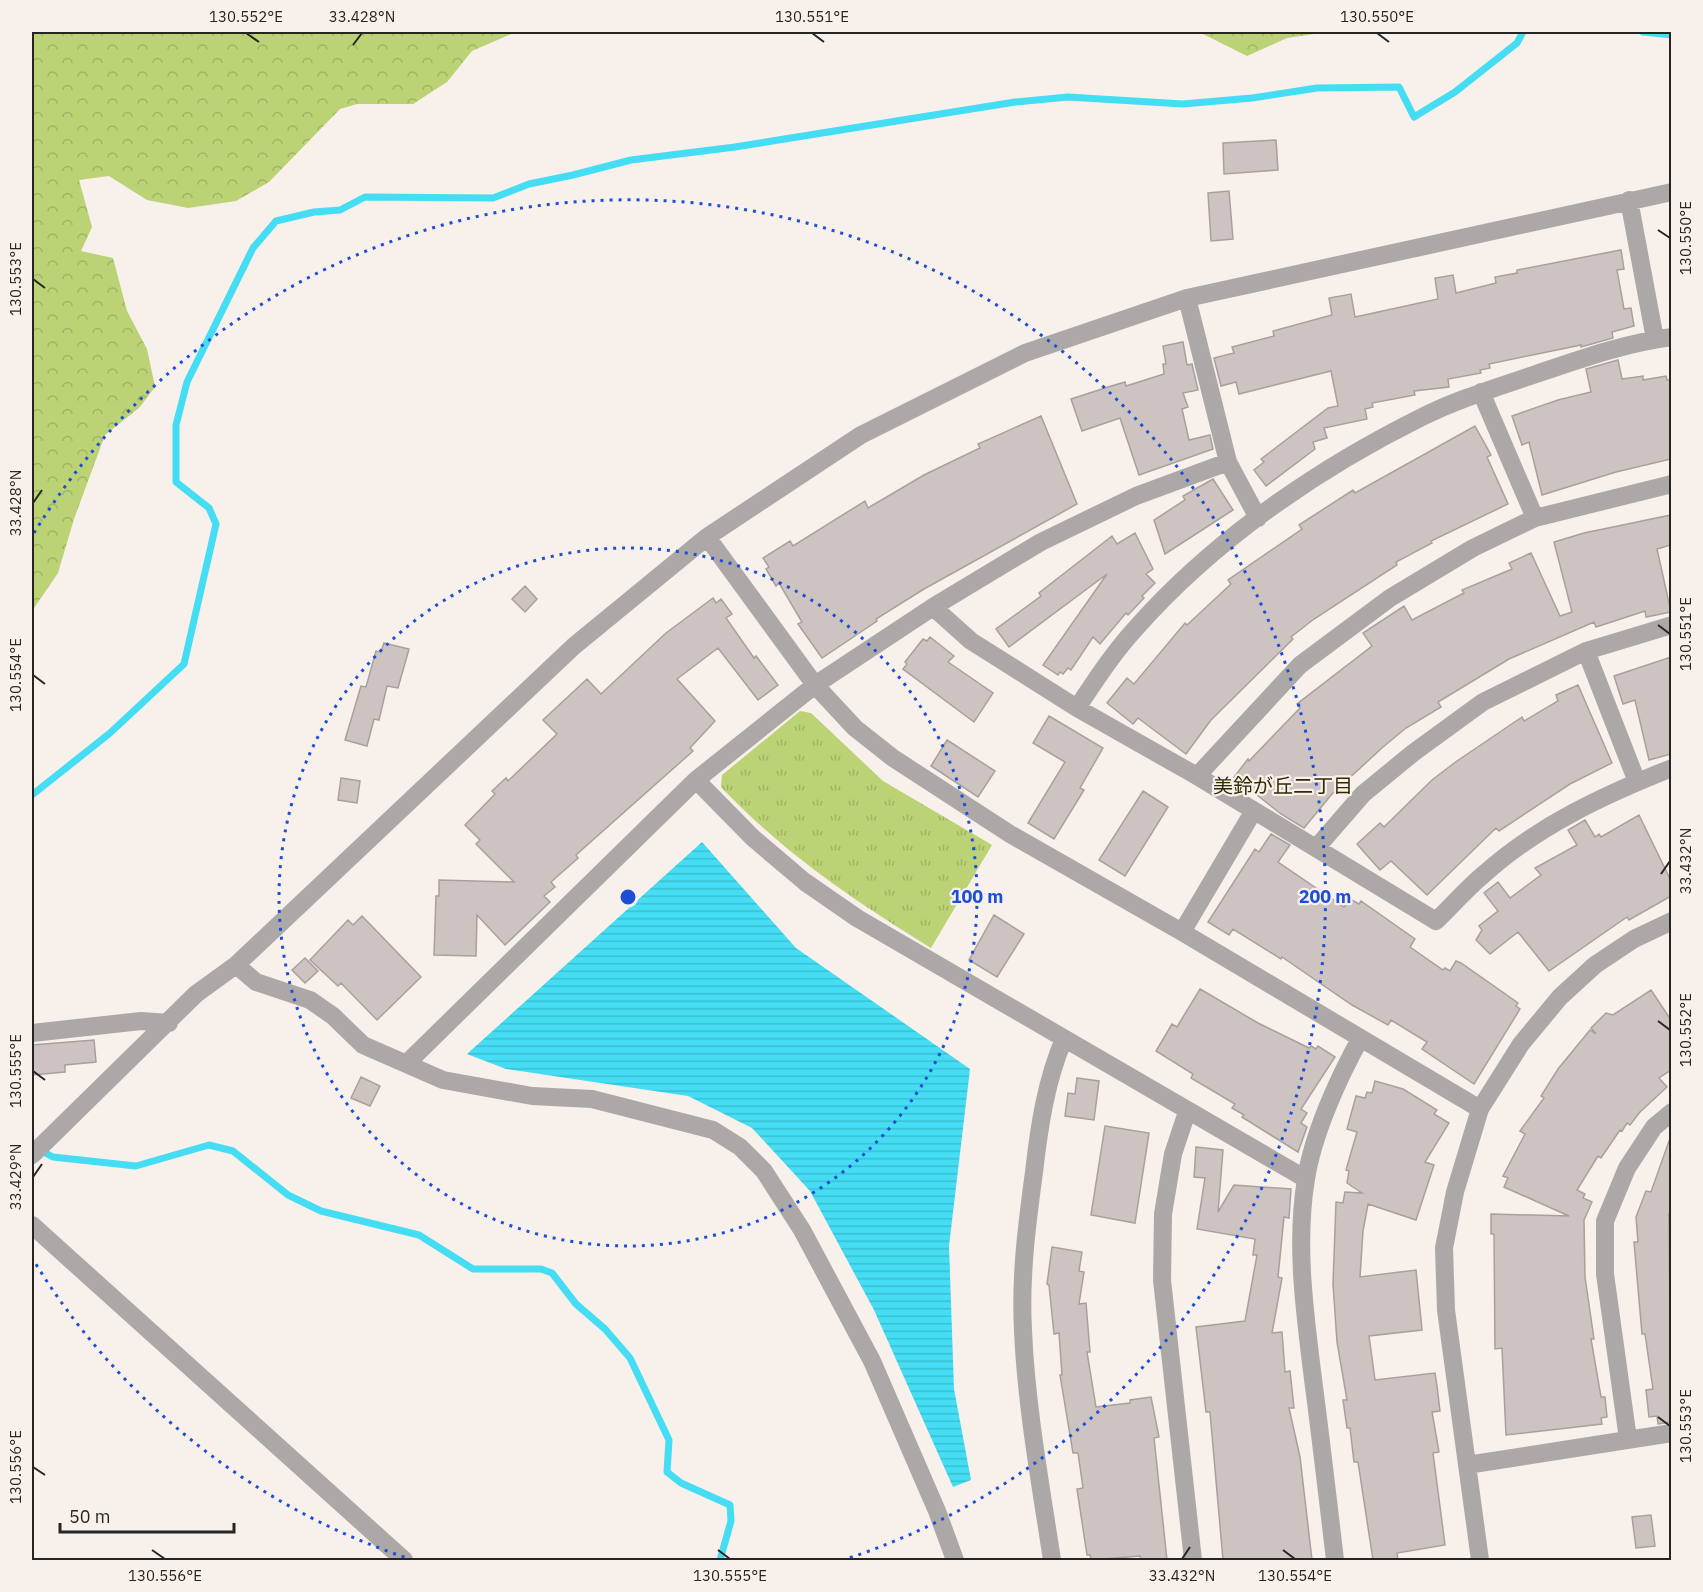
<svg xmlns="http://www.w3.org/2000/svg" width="1703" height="1592" font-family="'IBM Plex Sans','Noto Sans JP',sans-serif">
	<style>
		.forest { fill: url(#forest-crowns) }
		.park { fill: url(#park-tufts) }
		.water { fill: url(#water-rules) }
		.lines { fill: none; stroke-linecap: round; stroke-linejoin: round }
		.stream { stroke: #44ddf3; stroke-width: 7 }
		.building { fill: #cdc4c1; stroke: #a8a09c; stroke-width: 1.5 }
		.minor { stroke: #aca8a7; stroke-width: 18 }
		.ticks { fill: none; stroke: #272523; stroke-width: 2 }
		.ring { fill: none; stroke: #1d4ed8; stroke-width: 3; stroke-dasharray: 3 6 }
		.labels { text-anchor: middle; stroke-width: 4.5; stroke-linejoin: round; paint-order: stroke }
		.neighbourhood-label { font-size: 20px; fill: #312a00; stroke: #f7f0eb }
		.centre { fill: #1d4ed8; stroke: #f7f0eb; stroke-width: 3 }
		.ring-label { font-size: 18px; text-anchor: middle; font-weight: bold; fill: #1d4ed8; stroke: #f7f0eb; stroke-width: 4.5; stroke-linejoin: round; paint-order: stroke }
		.neatline { fill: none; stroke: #272523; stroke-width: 2 }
		.ticks-label { font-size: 15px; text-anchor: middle; fill: #272523 }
	</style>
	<defs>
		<pattern id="forest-crowns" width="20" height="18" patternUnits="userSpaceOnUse" patternTransform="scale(1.5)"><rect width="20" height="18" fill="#bbd275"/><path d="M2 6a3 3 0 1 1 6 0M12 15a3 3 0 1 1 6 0" fill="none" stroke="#a1b465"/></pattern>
		<pattern id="park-tufts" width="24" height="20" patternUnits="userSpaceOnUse" patternTransform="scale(1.5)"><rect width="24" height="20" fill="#bbd275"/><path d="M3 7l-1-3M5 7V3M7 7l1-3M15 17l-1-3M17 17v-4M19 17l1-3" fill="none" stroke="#a1b465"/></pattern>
		<pattern id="water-rules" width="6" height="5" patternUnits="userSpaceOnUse" patternTransform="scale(1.5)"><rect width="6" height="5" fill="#44ddf3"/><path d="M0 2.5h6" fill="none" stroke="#3cbed0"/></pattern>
	</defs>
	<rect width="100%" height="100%" fill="#f7f0eb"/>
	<path class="forest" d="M32,32H516L472,51L447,82L413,104H357L340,109L269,182L236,201L188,208L147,200L109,176L79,180L92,227L81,251L113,258L127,311L147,349L155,387L139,408L105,435L74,519L58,573L32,611Z
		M1199,32H1328L1287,38L1247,56Z"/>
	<path class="park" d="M800,711L811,713L883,781L992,845L931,948C852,899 785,854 721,787L722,775Z"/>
	<path class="water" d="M702,842L796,948L970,1069L949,1246L954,1389L971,1480L953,1487L874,1310L810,1191L752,1128L688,1096L506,1069L467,1054Z"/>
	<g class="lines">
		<path class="stream" d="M1643,32L1672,35
			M32,795L110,733L184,664L216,524L209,508L176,482V425L187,382L253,248L276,221L314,212L340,210L365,197L493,198L529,184L573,175L631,160L735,147L1015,102L1068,97L1183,104L1252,98L1317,88L1399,87L1414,117L1455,92L1517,43L1523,32
			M38,1149L53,1157L136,1166L209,1145L233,1151L288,1195L321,1211L419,1235L473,1269H541L552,1273L576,1304L605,1329L630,1358L669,1440L667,1472L681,1483L730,1505L731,1521L720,1560"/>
	</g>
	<path class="building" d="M1276,140L1278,170L1224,174L1223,143Z
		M1229,191L1233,239L1211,241L1208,193Z
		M1621,250L1624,269L1617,270L1624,309L1631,308L1634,326L1612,332L1613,338L1581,347V345L1489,364L1490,368L1480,370L1481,373L1448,379L1449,387L1414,391L1415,395L1372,403L1373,407L1365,409L1367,419L1324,428L1327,438L1313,442L1315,449L1266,486L1254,470L1264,462L1261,459L1328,408L1338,406L1331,371L1239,394L1236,382L1221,386L1214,358L1234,353L1232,347L1274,336L1273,331L1332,315L1329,298L1351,294L1355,317L1438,299L1435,278L1453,275L1456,293L1496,283L1495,277L1517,273V270Z
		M1183,342L1187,365L1192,364L1198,390L1183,393L1188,407L1182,409L1189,440L1210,435L1213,449L1139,475L1120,418L1082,431L1071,399L1108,387L1125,382L1126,386L1164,374L1163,364H1166L1163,346Z
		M1618,360L1622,379L1643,376V380L1666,376L1667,380H1671V459L1616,472L1542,495L1529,442L1522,445L1512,416L1558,400L1591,392L1586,369Z
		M1041,416L1077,504L924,589L876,619L877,621L822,658L798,624L802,622L779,583L776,586L766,569L769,567L763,558L790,541L793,546L865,501L868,508L924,475L980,448L978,444Z
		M1475,426L1491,455L1487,457L1508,504L1431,541L1432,543L1396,562L1397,565L1314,619L1291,637L1293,639L1211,720L1186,754L1138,718L1133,724L1107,703L1127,678L1134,684L1185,623L1187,625L1231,584L1228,580L1302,529L1299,525L1353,490L1355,493Z
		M1213,479L1233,510L1165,554L1154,520L1185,500L1183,496Z
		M1671,515V545L1657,549L1671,612L1646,617L1645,611L1596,627L1594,622L1509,659L1438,702L1441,707L1406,728L1383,747L1332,794L1304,828L1281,814L1234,777L1248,759L1249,761L1300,708L1297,704L1372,646L1363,633L1404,606L1412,620L1464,593L1462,590L1512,569L1509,563L1531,553L1560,616L1572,612L1554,542L1584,533Z
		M1135,533L1153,569L1146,574L1155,583L1142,596L1144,598L1128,615L1126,613L1100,644L1093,637L1071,670L1068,668L1063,674L1060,672L1058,675L1043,665L1107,574L1009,647L996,629L1041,596L1039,593L1112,536L1117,544Z
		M525,586L537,599L525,612L512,599Z
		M713,598L716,603L721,599L732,614L726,618L754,658L756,656L778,685L758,700L718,648L677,679L715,721L690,748L693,751L576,855L578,858L551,882L555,887L544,896L550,902L505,945L477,915L476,956L434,955L436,896H439V880L514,882L476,844L480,840L465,825L495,794L492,791L506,778L508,781L557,734L543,720L587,679L601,694L666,633Z
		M930,637L954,656L948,662L993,693L974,722L903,669L907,664L905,662L923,639L927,641Z
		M384,643L409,649L398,688L387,686L379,720L374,719L367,746L345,740L361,686L366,687L376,651L381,652Z
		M1671,657V754L1649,760L1635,700L1623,704L1614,676Z
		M1578,685L1612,763L1570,784L1499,831L1496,828L1427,895L1391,861L1380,870L1357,844L1380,823L1384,827L1432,780L1457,761L1522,717L1524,721L1558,701L1556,695Z
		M1049,716L1103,748L1080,788L1084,790L1054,839L1028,823L1065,762L1033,743Z
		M947,740L995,771L978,797L931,766Z
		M341,778L360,781L357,803L338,800Z
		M1143,791L1168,807L1125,876L1099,860Z
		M1639,815L1671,881V896L1629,920L1627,917L1549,971L1518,932L1490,954L1476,940L1482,930L1479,926L1498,911L1484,893L1498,882L1510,898L1541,875L1535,868L1577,845L1568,830L1585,820L1595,837L1599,834L1601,837Z
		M1271,834L1290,845L1278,862L1344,907L1350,899L1359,904L1361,901L1415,939L1410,947L1443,970L1445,968L1450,971L1456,961L1461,963L1518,1003L1516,1006L1520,1009L1474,1084L1422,1049L1427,1042L1391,1020L1388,1025L1352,1005L1282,957L1281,959L1233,929L1229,935L1208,922L1255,849L1259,852Z
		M994,915L1024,934L997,977L969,960Z
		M362,916L421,977L377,1020L341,983L338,986L310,960L348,920L353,925Z
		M305,958L318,971L305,983L292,970Z
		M1200,989L1258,1023L1309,1048L1311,1046L1316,1049L1318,1046L1335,1057L1301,1109L1307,1113L1301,1123L1307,1127L1298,1152L1242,1117L1244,1115L1232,1108L1235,1104L1191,1078L1193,1074L1156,1051L1172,1024L1177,1027Z
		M1651,990L1671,1020V1070L1659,1078L1667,1087L1640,1112L1630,1125L1627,1123L1622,1131L1620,1130L1601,1158L1598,1156L1577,1190L1585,1194L1583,1198L1592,1202L1584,1220L1585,1277L1594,1339H1591L1601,1397H1605L1607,1417L1601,1418L1602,1424L1506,1435L1502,1348L1495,1349L1494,1234H1491V1214L1569,1216L1504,1187L1508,1178L1503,1176L1525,1134L1520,1131L1544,1098L1541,1096L1558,1069L1590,1030L1596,1034L1591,1028L1606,1013L1613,1015Z
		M94,1040L96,1062L65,1065V1072L32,1075V1045Z
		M361,1077L380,1086L370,1106L351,1098Z
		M1077,1078L1099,1081L1094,1120L1065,1116L1068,1093L1075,1094Z
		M1375,1081L1403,1089L1437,1110L1434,1114L1449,1123L1425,1162L1434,1165L1416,1220L1368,1204L1363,1231L1360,1277L1416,1270L1422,1330L1369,1336L1375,1380L1435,1373L1437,1386L1440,1411L1432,1412L1439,1452L1433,1453L1445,1545L1397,1553L1398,1560H1373L1358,1462H1354L1350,1428H1347L1343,1400H1347L1337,1342L1333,1284L1336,1202L1343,1203L1345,1192L1362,1193L1347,1183L1349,1171L1346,1170L1357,1132L1347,1129L1356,1096L1365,1098L1367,1092L1372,1093Z
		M1105,1126L1149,1133L1135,1223L1091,1215Z
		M1669,1141L1671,1142V1215L1669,1214L1671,1422L1658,1424L1657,1416L1649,1417L1646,1390L1653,1389L1645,1334H1642L1634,1242H1638L1636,1217L1646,1191L1651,1192Z
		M1196,1147L1223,1150L1218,1212L1234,1185L1291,1189L1289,1218L1284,1217L1278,1277L1282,1278L1272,1333L1282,1332L1285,1372L1290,1371L1294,1408H1289L1300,1457L1312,1560H1223L1210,1412H1206L1196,1327L1245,1321L1257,1255H1253L1255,1239L1197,1229L1205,1178L1194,1177Z
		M1052,1247L1082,1252L1079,1271L1084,1272L1079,1304L1086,1303L1090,1352H1087L1096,1407L1130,1403V1400L1151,1397L1159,1437L1154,1438L1167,1560H1141L1140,1556L1091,1560L1090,1555H1087L1077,1489L1083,1488L1078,1453H1073L1060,1375H1062L1059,1333L1054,1334L1049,1285L1047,1284Z
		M1651,1515L1655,1546L1636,1548L1632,1517Z"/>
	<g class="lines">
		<path class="minor" d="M1629,200L1655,339
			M1187,298L1228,462L1258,518
			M1481,392L1535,518
			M707,537L815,685L855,728L893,758L1010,834L1182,932L1480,1109
			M933,607L971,641L1077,708L1197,776L1436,921C1452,906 1466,889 1483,875C1537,826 1604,795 1672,768
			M1586,651L1637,782
			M1077,708C1095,681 1113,653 1136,628C1214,540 1317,469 1422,417C1458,399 1498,387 1536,374C1581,359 1625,343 1672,337
			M1197,776L1300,665L1390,598L1473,548L1535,518L1672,484
			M696,780L753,838L805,882L857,918L1306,1179
			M1317,847L1363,794L1413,753L1483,702L1586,651L1672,625
			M1182,932L1253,812
			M236,965L256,982L310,1000L333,1016L363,1045L443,1080L532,1096L592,1099L713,1130L740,1147L764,1171L802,1230L872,1361L937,1511L955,1560
			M32,1033L141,1021L169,1023
			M406,1064L696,780L815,685L933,607L1041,542L1136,496L1228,462
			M1187,1112L1173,1154L1163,1214L1162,1280L1193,1560
			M32,1155L196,994L236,965L574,646L707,537L861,435L1025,353L1187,298L1672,192
			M32,1225L404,1560
			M1628,1439L1605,1274V1221L1627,1168L1654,1127L1672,1112
			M1467,1465L1672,1433
			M1052,1560C1041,1487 1026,1405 1023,1330C1020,1277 1027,1224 1034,1172C1039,1128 1046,1080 1064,1039
			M1335,1560C1328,1500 1321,1440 1313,1379C1305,1314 1295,1245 1306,1179C1313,1134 1338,1079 1360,1039
			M1480,1560L1446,1310L1444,1248L1455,1192L1480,1109L1521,1044L1560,997L1595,965L1634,939L1672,921"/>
	</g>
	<path class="ticks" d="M246,33L259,42M812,33L824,42M1377,33L1389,42M353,45L362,33M1658,230L1670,238M33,279L45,288M33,503L42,490M1658,625L1670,634M33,675L45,684M1661,874L1670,861M1658,1021L1670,1030M33,1071L45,1080M33,1177L42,1164M1658,1417L1670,1426M33,1467L45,1475M152,1550L165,1559M718,1550L730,1559M1283,1550L1295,1559M1182,1559L1190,1547"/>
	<g class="ring">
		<circle cx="628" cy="897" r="349"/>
		<path d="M413 1560A697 697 0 0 1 34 1261M34 533A697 697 0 1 1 843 1560"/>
	</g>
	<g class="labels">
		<g class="neighbourhood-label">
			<text x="1283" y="793">美鈴が丘二丁目</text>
		</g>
	</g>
	<circle cx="628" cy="897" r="9" class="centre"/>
	<g class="ring-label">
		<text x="977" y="903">100 m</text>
		<text x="1325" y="903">200 m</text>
	</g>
	<rect width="1703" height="1592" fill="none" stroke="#f7f0eb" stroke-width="66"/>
	<path d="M60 1523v9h174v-9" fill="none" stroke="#272523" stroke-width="3"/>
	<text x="69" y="1523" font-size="18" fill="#272523" stroke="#f7f0eb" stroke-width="4.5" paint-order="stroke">50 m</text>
	<rect x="33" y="33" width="1637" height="1526" class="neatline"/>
	<g class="ticks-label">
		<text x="246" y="22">130.552°E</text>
		<text x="362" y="22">33.428°N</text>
		<text x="812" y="22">130.551°E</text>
		<text x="1377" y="22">130.550°E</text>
		<text transform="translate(1686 238) rotate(-90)" y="5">130.550°E</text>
		<text transform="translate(16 279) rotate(-90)" y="5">130.553°E</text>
		<text transform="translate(16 503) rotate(-90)" y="5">33.428°N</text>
		<text transform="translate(1686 634) rotate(-90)" y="5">130.551°E</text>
		<text transform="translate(16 675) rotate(-90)" y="5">130.554°E</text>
		<text transform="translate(1686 861) rotate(-90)" y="5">33.432°N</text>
		<text transform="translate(1686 1030) rotate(-90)" y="5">130.552°E</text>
		<text transform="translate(16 1071) rotate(-90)" y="5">130.555°E</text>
		<text transform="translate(16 1177) rotate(-90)" y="5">33.429°N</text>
		<text transform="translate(1686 1426) rotate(-90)" y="5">130.553°E</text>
		<text transform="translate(16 1467) rotate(-90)" y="5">130.556°E</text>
		<text x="165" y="1581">130.556°E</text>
		<text x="730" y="1581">130.555°E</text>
		<text x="1182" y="1581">33.432°N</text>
		<text x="1295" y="1581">130.554°E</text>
	</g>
</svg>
